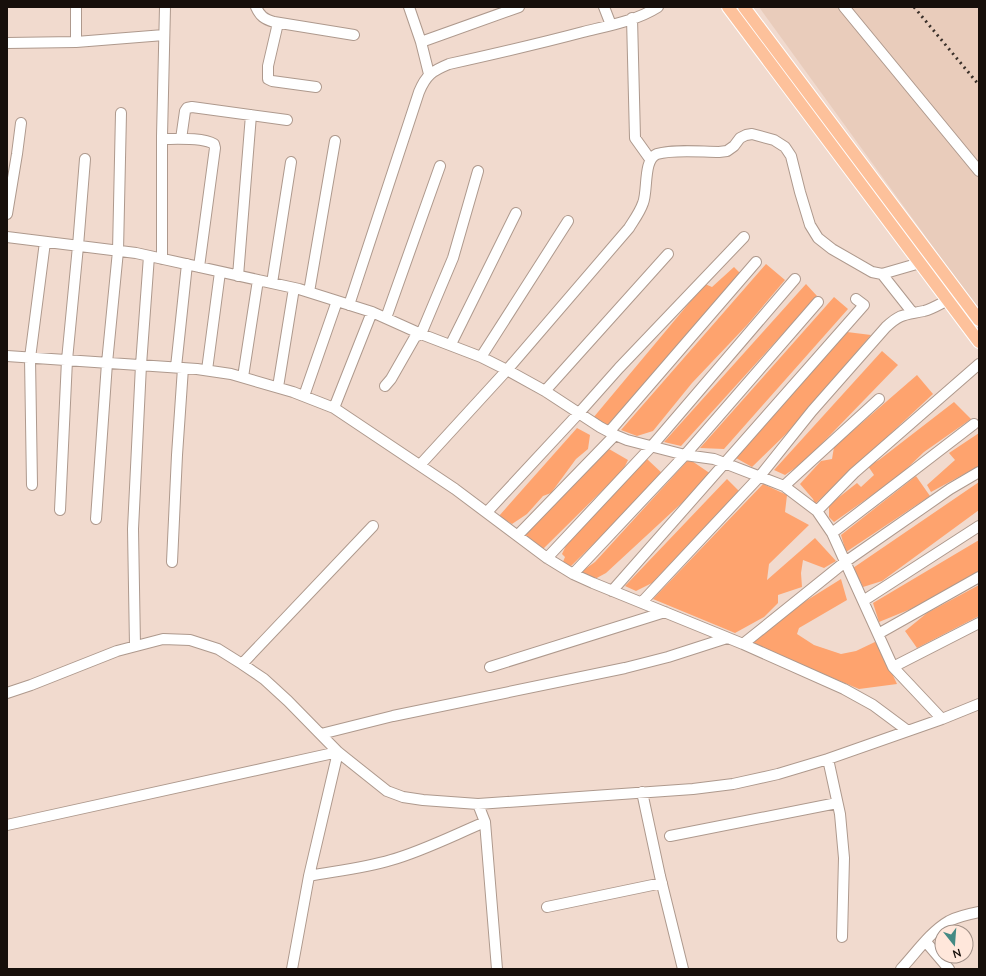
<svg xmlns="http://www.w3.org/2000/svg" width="986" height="976" font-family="'Nunito Sans',sans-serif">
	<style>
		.built { fill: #e9ccbb }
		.building { fill: #fea36e }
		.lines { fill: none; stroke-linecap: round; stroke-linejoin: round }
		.minor-casing { stroke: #ae998d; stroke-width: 12 }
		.major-casing { stroke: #fff; stroke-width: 14 }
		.minor { stroke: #fff; stroke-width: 10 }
		.major { stroke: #fdc19b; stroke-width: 12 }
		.rail { stroke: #3a302a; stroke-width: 3; stroke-dasharray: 2 4; stroke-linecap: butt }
	</style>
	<rect width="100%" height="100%" fill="#f1dace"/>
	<path class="built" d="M759,7H979V310Z"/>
	<path class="building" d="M766,264L785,280L748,324L692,383L653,431L637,436L621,430Z
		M734,267L740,273L711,309L702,316L699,324L607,427L593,418L705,284L712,287Z
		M806,284L817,296L681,446L664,442Z
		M834,297L848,309L724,449L700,448Z
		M847,332L871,335L787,433L752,467L736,458Z
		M882,351L898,365L805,461L785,475L774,470Z
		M917,375L933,394L815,504L813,499L800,484L821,461L832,459L834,447Z
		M954,402L971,419L924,452L899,476L868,498L834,522L829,517V505L857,483L861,487L874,475L868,466L879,460Z
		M577,428L590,435L588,449L576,459L551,493L543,496L527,514L512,524L499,516Z
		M979,433V466L931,492L927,485L955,460L949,453Z
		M609,449L628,460L623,470L543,549L524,535Z
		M647,459L664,475L570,567L562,564L565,557L562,554L570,537Z
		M689,459L711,474L685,500L606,573L593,580L581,572L595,562Z
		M916,476L930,496L846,552L841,535Z
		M727,479L739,491L652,583L636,591L625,586Z
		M979,482V510L882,581L863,587L853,568Z
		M763,484L787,495L785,512L809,525L769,564L767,580L815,538L836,561L824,568L803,560L801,573L802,587L778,595V603L764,617L735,633L653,599Z
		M979,540V571L923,604L879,622L873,603Z
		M841,579L847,600L799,628L797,634L814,645L841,654L856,651L877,641L897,684L859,689L751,644L801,604Z
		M979,585V616L917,648L905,631L927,613Z"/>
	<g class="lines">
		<g class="minor-casing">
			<path id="minor" d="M256,7C260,16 264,19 274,22L354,35
				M409,7L421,42L429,74
				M604,7L611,25
				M844,7L979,171
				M632,18L635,138L650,159
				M278,23L268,66V79L272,81L316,87
				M76,42V7
				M421,42L519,7
				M7,43L76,42L164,35
				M162,139C176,139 203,137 214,144L215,148L199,267
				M181,139L185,111L187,108L192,107L287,120
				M7,214L17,154L21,123
				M7,237L136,253L299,289L372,312L421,334L481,357L507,370L545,391L600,427L615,435L627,440L685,455L714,459L784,486L817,511L832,533L893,667L942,719
				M162,259V136L165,7
				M882,274L912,312
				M238,276L251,115
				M272,283L291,162
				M309,292L335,141
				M349,305L419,92C426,75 432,71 449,64C494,54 538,44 583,32C607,26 636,21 658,7
				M386,318L440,166
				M451,344L516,213
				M7,356L197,369L231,374L293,392L334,408L455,489L547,558L573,574L593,583L743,644L844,689L873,705L908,731
				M481,357L568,221
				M176,367L187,264
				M207,370L220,272
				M243,377L258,280
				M385,386L391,379L415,337L421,334L453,258L478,171
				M278,387L294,288
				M545,391L668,254
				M304,396L337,301
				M334,408L372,312
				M609,432L756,262
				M420,465L507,370L629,228C634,220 640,212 643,203C648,191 643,159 657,154C673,149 702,152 719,152L727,151L734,146L740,138L746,135L752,134L774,140L785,147L791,156L800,192L810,225L818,238L832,249L872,272L882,274L920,263
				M32,485L30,358L45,242
				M784,486L879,399
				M60,510L67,360L78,246L85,159
				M817,511L854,473L979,364
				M487,512L579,413L619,368L744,237
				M96,519L107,363L118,251L121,113
				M832,533L974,424
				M518,535L615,435
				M547,558L651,447L795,279
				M172,562L177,455L183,368
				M573,574L685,455L818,302
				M612,591L864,305L856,299
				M863,601L979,526
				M642,602L760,476L812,411L886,327C901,313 905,315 924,311C932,309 940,304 948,300
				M878,634L979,577
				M743,644L845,562L950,489L979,472
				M135,646L133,529L141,365L149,256
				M242,664L373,526
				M490,667L665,612
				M893,667L979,623
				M7,693L31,685L117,651L163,639L190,640L218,649L242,664L264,679L288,701L338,752L387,791L403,797L423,800L478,804L693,789L733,784L778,774L828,759L942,719L979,704
				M321,734L393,716L625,668L668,657L727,638
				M828,759L840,814L844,858L842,937
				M642,792L660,876L683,969
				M478,804L485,822L497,969
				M7,825L338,752L309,876L292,969
				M670,836L837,803
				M309,876C336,871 364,868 391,860C423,851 454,835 485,822
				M547,907L662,883
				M926,942L949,969
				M901,969C916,953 930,932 949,921C959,916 969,914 979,912"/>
		</g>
		<g class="major-casing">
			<path id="major" d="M728,7L979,342
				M744,7L979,320"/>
		</g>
		<use href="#minor" class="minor"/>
		<use href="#major" class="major"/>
		<path class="rail" d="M914,7L979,85"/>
	</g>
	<rect width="986" height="976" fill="none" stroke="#170f0b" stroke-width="16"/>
	<g transform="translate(954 944) rotate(163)"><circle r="19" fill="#ffe7db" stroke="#a29188"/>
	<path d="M0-3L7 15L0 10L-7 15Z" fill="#448a84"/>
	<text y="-6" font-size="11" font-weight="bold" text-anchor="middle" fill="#170f0b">N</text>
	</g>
</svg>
